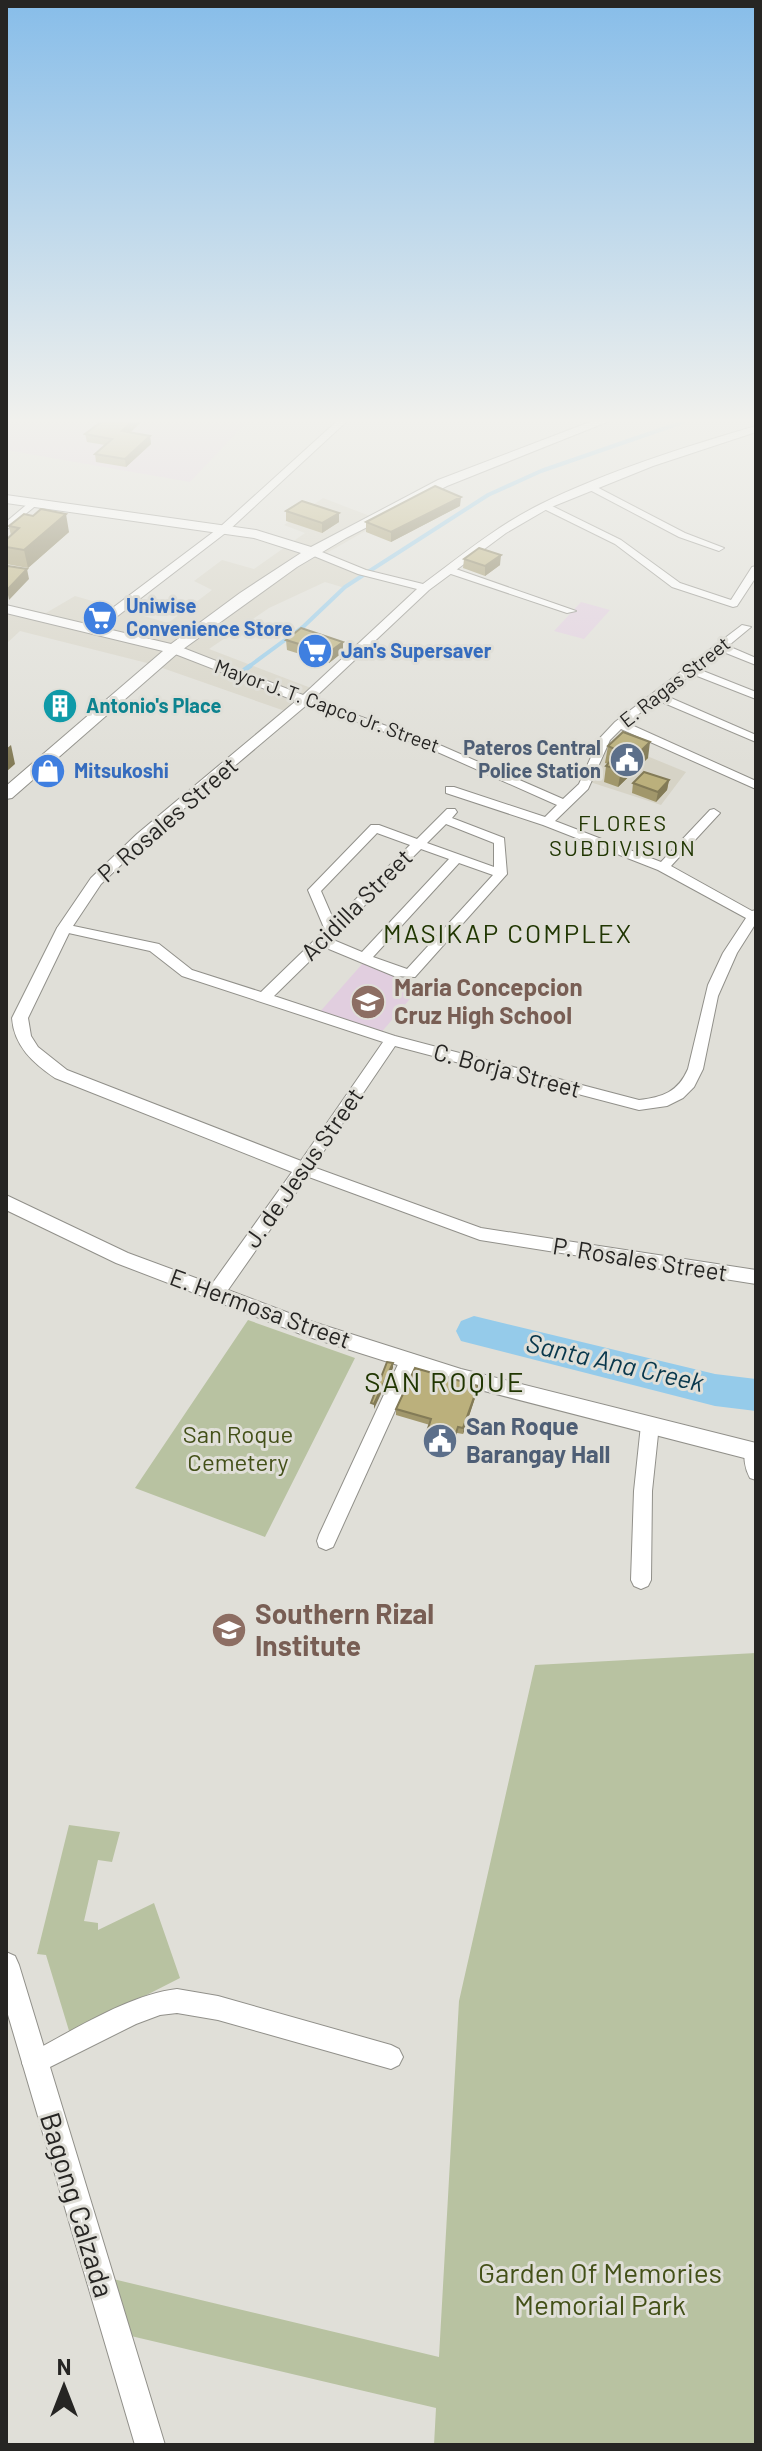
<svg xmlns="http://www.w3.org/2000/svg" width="762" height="2451" font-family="Barlow,sans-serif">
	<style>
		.built { fill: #d6d3c6 }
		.education { fill: #e1cedf }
		.green { fill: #b8c2a1 }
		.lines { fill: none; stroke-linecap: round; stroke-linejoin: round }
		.stream-far1 { stroke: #95cbea; stroke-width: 4 }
		.stream { stroke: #95cbea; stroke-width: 5 }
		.river { fill: #95cbea; fill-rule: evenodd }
		.minor-casing { stroke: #91908a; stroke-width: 2 }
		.tertiary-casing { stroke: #91908a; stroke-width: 2 }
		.secondary-casing { stroke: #91908a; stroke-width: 2 }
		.minor { fill: #fff; fill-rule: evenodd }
		.tertiary { fill: #fff; fill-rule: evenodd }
		.secondary { fill: #fff; fill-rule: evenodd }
		.wall { fill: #a1976b }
		.shaded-wall { fill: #837b57 }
		.building { fill: #bbb07c; stroke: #837b57; stroke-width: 2 }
		.labels { text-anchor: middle; stroke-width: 6; stroke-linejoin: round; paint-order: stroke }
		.far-shop-label { font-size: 20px; font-weight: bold; fill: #366cbe; stroke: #e0dfd8; text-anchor: start }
		.far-street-label { font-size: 20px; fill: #262523; stroke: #e0dfd8 }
		.far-culture-label { font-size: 20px; font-weight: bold; fill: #0d838f; stroke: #e0dfd8; text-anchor: start }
		.far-service-label { font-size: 20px; font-weight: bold; fill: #4e5e75; stroke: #e0dfd8; text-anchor: end }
		.far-neighbourhood-label { font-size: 22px; letter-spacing: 2px; fill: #203602; stroke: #e0dfd8 }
		.street-label { font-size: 24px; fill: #262523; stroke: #e0dfd8 }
		.education-label { font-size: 24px; font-weight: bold; fill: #785e54; stroke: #e0dfd8; text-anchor: start }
		.service-label { font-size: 24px; font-weight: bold; fill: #4e5e75; stroke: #e0dfd8; text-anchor: start }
		.park-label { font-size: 24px; fill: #435018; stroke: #e0dfd8 }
		.neighbourhood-label { font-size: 26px; letter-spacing: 2px; fill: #203602; stroke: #e0dfd8 }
		.water-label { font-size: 26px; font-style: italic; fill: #08374c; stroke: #e0dfd8 }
		.quarter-label { font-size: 28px; letter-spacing: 2px; fill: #203602; stroke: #e0dfd8 }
		.near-education-label { font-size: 28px; font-weight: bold; fill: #785e54; stroke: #e0dfd8; text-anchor: start }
		.near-street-label { font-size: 28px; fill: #262523; stroke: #e0dfd8 }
		.near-park-label { font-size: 28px; fill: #435018; stroke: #e0dfd8 }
	</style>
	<rect width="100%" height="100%" fill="#e0dfd8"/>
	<path class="built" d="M323,498L383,521L325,554L371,572L345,588L325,582L269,608L209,649L311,688L285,711L151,664L20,631L6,644V605L46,613L75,596L168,623L212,590L194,581L222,560L254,569L305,533L284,525Z
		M603,738L686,772L661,805L590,782Z"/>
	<path class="education" d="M16,422H247L190,482L6,450V429Z
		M581,602L610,610L584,639L554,631Z
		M363,963L421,986L379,1035L318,1014Z"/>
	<path class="green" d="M248,1320L355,1358L265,1537L135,1488Z
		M756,1653V2445H434L436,2408L131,2336L113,2279L439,2357L459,2001L535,1665Z
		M69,1825L120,1832L112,1862L98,1860L84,1921L98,1923V1930L154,1903L180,1978L70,2034L46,1955L37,1954Z"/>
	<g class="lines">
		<path class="stream-far1" d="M368,572L488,495L541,471L683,422
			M247,668L304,626L345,587L365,574"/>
		<path class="stream" d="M240,673L250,666"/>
		<path class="river" d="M474,1316L715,1374L756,1379V1411L715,1406L461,1341L456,1331L461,1321Z"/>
		<g class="minor-casing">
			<path id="minor" d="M589,483L685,533L724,548L719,551L679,537L586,488L584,486Z
				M31,501L39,503L6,530V522Z
				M542,504H548L621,540L680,583L731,600L752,567L756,566V577L737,606L733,607L672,587L615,544L542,508Z
				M445,568H453L576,611L567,613L445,572Z
				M742,625L751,627L728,646L756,658V665L721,651L698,669L756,692V699L692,674L664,695L756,735V742L657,700L627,723L756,781V789L621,729L610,740L588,789L555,821L661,862L710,810L714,809L720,813L671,866L752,911L756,910V923L737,953L718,996L703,1069L694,1087L683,1098L667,1106L639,1110L395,1046L313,1167L481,1228L756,1270V1284L480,1240L298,1173L295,1169L298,1165L383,1042L182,976L150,951L64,932L57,928L64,924L159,944L192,970L261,992L325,930L308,890L371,825H379L417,839L447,809H455L457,812L452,818L504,838L507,874L415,977L394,976L324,947L274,996L395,1036L639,1100C663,1097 678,1092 688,1069L708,985L723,953L746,918L658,870L543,825L446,793V787H454L545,817L557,805L433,750L299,700L309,698L442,746L563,799L579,784L599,739L615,722ZM446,824L494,843V867L427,843ZM377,833L410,845L334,921L321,891ZM421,849L449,859L362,952L331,939ZM459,863L493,875L407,969L373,957Z
				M409,1353L415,1355L418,1360L333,1547L326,1550L319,1547L317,1541L319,1535L400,1360L403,1355Z
				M650,1417L656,1420L659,1425L652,1491L651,1580L648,1586L641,1589L634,1586L631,1580L634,1491L641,1425L644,1420Z
				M753,1443L756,1444V1480L750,1478C745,1469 742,1455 747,1445Z
				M177,1989L218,1996L391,2045L399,2049L403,2057L399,2065L391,2069L218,2020L177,2013L160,2015L136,2024L34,2075L26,2071L22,2063L26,2055C71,2032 127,1995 177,1989Z"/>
		</g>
		<g class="tertiary-casing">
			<path id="tertiary" d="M336,422H346L228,531L98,631H90V625L220,527Z
				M756,426V432L653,466L549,508L506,533L429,590L309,703L147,840L101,884L71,929L28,1018L31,1036L38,1047L67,1070L309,1164L312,1169L309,1174L228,1290L310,1321L461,1369L756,1443V1461L461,1385L306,1336L116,1263L6,1210V1195L128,1253L212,1284L292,1172L55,1078C33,1063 14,1046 12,1018L57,928L91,878L137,834L296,701L170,652V646H178L303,695L417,589L358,574L309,554V550H317L366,570L423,584C461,556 498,525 541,504C605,472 687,446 756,426Z
				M6,1952L15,1956L19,1965L165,2445H135L6,2008Z"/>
		</g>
		<g class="secondary-casing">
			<path id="secondary" d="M590,422H607L447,486L346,538L297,567L179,652L12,798L6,799V786L163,651L6,613V605L171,644L240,593L301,553L254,538L6,503V495L256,530L311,547L438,480Z"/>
		</g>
		<use href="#minor" class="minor"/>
		<use href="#tertiary" class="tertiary"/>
		<use href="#secondary" class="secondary"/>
	</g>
	<path class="wall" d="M101,422H141L130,433L150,436L151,444L126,467L96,462L95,454L105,445L87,442L85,434Z
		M460,506L391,542L366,532V522Z
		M286,511L339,522L322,533L286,521Z
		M9,526L69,532L28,568L6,564V540L11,536Z
		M464,559L500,565L485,576L463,568Z
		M286,640L343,642V652L329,663L287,650Z
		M608,746L648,758L618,787L604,782L606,766L608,764L605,763Z
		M669,780L667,790L656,802L632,793L633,783Z
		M478,1386L477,1392L463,1434L457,1433L451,1454L424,1447V1441L430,1425L396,1415V1409Z"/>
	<path class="shaded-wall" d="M132,422H141L123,439L122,431Z
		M150,436L151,444L126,467L125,459Z
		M461,497L460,506L391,542V532Z
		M339,513V522L322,533V523Z
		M66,514L69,532L28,568L24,550Z
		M501,555L500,565L485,576V566Z
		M27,569L29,579L9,600L7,590Z
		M343,642V652L329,663L328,653Z
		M650,742L648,758L618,787L621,770Z
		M11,745L15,764L6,772V749Z
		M669,780L667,790L656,802L658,792Z
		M393,1363V1368L374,1409V1404Z
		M478,1386L477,1392L463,1434V1428Z"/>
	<path class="building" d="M101,422H132L122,431L150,436L125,459L95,454L112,439L85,434Z
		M435,486L461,497L391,532L366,522Z
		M302,501L339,513L322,523L286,511Z
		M41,509L66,514L24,550L6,547V540L19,528L9,526L24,514L33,516Z
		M479,548L501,555L485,566L464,559Z
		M8,566L27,569L7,590L6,568Z
		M301,628L343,642L328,653L286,640Z
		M623,732L650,742L621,770L606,766L619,751L608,746Z
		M644,772L669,780L658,792L633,783Z
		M387,1362L393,1363L374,1404L371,1403Z
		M415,1368L478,1386L463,1428L458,1427L451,1448L424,1441L431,1419L396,1409Z"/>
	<linearGradient id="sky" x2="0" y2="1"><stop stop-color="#87bde9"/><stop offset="0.55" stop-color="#f1f1ed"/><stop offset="1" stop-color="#f1f1ed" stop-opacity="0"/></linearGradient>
	<rect width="762" height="765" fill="url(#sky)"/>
	<defs>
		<g id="supermarket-disc" transform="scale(1.8)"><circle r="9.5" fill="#3f7fe0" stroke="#e0dfd8"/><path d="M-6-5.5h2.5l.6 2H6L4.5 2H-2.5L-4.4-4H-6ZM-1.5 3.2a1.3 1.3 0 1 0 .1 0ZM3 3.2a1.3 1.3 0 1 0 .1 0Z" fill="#fff"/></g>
		<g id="building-disc" transform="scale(1.8)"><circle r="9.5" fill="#0f9aa8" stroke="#e0dfd8"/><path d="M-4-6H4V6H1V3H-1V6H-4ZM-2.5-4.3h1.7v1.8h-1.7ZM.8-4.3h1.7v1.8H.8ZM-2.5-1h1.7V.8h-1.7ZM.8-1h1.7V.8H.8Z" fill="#fff"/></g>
		<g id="civic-disc" transform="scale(1.8)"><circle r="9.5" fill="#5c6f8a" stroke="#e0dfd8"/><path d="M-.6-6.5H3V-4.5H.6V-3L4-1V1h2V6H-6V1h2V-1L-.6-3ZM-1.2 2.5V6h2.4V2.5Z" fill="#fff"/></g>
		<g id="shop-disc" transform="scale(1.8)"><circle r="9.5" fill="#3f7fe0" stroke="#e0dfd8"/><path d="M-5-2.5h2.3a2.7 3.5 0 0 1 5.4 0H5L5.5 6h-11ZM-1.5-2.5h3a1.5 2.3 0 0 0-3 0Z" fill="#fff"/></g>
		<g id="school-disc" transform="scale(1.8)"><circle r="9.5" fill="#8d6e63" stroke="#e0dfd8"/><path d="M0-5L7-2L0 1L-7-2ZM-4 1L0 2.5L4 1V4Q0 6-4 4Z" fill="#fff"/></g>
	</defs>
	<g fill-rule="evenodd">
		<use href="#supermarket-disc" x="100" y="618"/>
		<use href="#supermarket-disc" x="315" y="651"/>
		<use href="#building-disc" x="60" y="706"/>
		<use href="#civic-disc" x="627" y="760"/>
		<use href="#shop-disc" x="48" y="771"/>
		<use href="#school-disc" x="368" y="1002"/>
		<use href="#civic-disc" x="440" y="1441"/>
		<use href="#school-disc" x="229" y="1630"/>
	</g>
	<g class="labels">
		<g class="far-shop-label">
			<text x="126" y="613">Uniwise<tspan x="126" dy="23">Convenience Store</tspan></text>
			<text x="341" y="658">Jan's Supersaver</text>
			<text x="74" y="778">Mitsukoshi</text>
		</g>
		<g class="far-street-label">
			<text transform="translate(675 682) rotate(-38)" y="7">E. Ragas Street</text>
			<text transform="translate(327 706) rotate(20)" y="7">Mayor J. T. Capco Jr. Street</text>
		</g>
		<g class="far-culture-label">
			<text x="86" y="713">Antonio's Place</text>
		</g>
		<g class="far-service-label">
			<text x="601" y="755">Pateros Central<tspan x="601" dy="23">Police Station</tspan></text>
		</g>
		<g class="far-neighbourhood-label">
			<text x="623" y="831">FLORES<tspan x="623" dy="25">SUBDIVISION</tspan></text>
		</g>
		<g class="street-label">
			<text transform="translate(168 820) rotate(-41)" y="8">P. Rosales Street</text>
			<text transform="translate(357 905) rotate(-45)" y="8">Acidilla Street</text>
			<text transform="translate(507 1071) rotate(15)" y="8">C. Borja Street</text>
			<text transform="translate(304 1168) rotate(-55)" y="8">J. de Jesus Street</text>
			<text transform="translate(640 1260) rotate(9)" y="8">P. Rosales Street</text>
			<text transform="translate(260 1309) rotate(20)" y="8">E. Hermosa Street</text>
		</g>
		<g class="education-label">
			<text x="394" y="996">Maria Concepcion<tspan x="394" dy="28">Cruz High School</tspan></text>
		</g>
		<g class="service-label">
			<text x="466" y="1435">San Roque<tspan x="466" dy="28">Barangay Hall</tspan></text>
		</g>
		<g class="park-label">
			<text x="238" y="1443">San Roque<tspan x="238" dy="28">Cemetery</tspan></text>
		</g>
		<g class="neighbourhood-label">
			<text x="508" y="943">MASIKAP COMPLEX</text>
		</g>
		<g class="water-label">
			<text transform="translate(615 1363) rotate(13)" y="9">Santa Ana Creek</text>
		</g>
		<g class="quarter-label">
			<text x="445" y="1392">SAN ROQUE</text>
		</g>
		<g class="near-education-label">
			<text x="255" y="1624">Southern Rizal<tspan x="255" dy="32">Institute</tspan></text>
		</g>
		<g class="near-street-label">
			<text transform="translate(77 2205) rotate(73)" y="10">Bagong Calzada</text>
		</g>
		<g class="near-park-label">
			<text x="600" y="2283">Garden Of Memories<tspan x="600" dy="32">Memorial Park</tspan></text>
		</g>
	</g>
	<rect width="762" height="2451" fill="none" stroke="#262523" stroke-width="16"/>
	<g transform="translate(64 2387)" stroke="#e0dfd8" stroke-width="6" paint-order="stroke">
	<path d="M0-6L14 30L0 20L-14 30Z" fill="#262523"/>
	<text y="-12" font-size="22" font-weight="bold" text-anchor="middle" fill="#262523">N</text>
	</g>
</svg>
